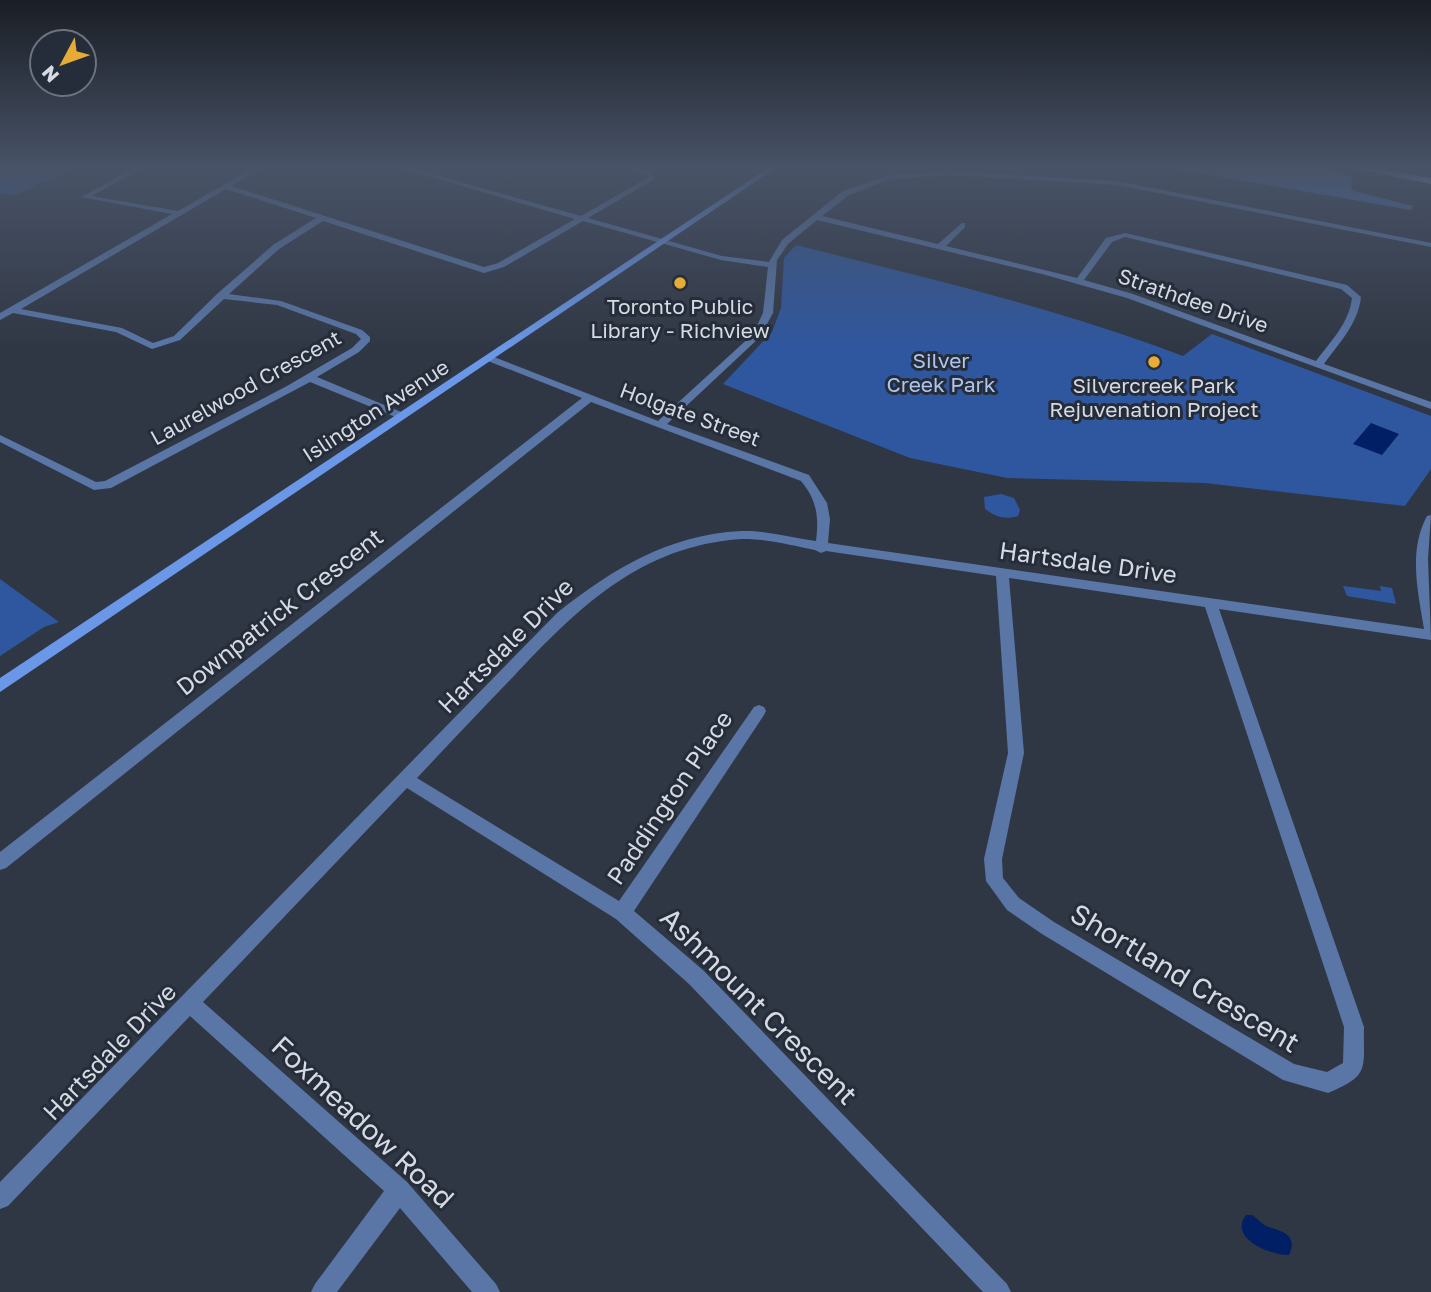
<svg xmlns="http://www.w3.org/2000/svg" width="1431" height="1292" font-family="'Golos Text',sans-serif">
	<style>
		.green { fill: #2f579f }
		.forest { fill: #4570bc }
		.water { fill: #001f64 }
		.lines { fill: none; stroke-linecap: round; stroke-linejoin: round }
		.minor { fill: #5976a7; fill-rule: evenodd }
		.secondary { fill: #6a97e7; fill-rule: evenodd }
		.primary { fill: #90b4f0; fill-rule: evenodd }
		.poi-dot { fill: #e6ac36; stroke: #262d3a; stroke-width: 2.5 }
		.labels { text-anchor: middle; stroke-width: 6; stroke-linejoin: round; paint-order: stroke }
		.far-street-label { font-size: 21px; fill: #d5dae3; stroke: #262d3a }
		.far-poi-label { font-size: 21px; fill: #d5dae3; stroke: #262d3a }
		.far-park-label { font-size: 21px; fill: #adc5ee; stroke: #262d3a }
		.street-label { font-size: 24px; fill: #d5dae3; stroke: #262d3a }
		.near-street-label { font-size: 28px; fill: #d5dae3; stroke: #262d3a }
	</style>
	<rect width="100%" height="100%" fill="#303744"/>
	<path class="green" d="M0,168H74L15,195L0,193Z
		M796,245C927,278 1057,308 1183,356L1212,334L1431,416V469L1405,506L1205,483L1007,478L910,458L723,384L772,332L781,308L784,258Z
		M1001,494L1014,498L1020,510L1018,516C1005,520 996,517 985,509L984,497Z
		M0,579L59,622L44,627L0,656Z
		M1343,586L1381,591L1380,586L1392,588L1396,604L1347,596Z"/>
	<path class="forest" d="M1172,168H1326L1352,177L1351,188L1354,191L1413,206L1411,210Z"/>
	<path class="water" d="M1371,423L1399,434L1382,455L1353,444Z
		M1246,1215H1252C1257,1218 1262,1224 1266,1226C1280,1231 1299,1234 1289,1255C1270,1255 1228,1238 1246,1215Z"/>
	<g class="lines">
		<path class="minor" d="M134,168H142L92,196L178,211L253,168H261L231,186L484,267L498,263L575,219L400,168H410L581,216L649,177L647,174L626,168L652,172L655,179L588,218L722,256L769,262L782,240L843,191L889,175L951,171L1117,181L1431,243V247L1117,185L951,175L890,179L849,195L822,216L938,244L962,223H965V227L946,246L1077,278L1106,238L1125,233L1347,285L1361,297C1358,324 1339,343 1324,364L1431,402V409L1127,298L1042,274L817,220L788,244L777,260L773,313L760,337L667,424L809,475L827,503L830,519L828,543L1424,629C1418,592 1408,551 1427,516L1431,515L1428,559L1431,640L1219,609L1364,1027C1363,1069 1371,1075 1328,1093L1283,1080L1042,934L1007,910L986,881L984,859L1008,753L996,576L826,551L821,553L815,550C793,546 763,538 741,539C640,546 578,608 513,677C481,710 449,744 417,778L619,901L754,707L759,705L764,707L766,711L764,715L634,911L703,970L1007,1284L1011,1292H983L689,984L616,919L407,788L203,1002L407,1182L496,1284L500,1292H472L400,1208L337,1292H311L315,1284L384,1191L190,1016L8,1206L0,1209V1182L557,613C612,569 668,535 741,531C765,530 792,538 816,541C819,517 817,500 801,481L591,402L6,868L0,870V852L582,398L488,361V357H494L658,421L753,334L763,313L768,267L721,260L583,221L504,267L484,273L323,221L279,249L229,294L281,301L362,330L370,337V341L359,352L317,377L406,414V418H398L310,382L111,488L94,490L0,442V435L96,482L105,481L287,386L352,348L361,339L356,334L277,305L224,299L180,340L152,349L116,332L13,313L0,320V313L172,214L81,197ZM226,189L316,218L273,245L217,294L174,336L153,343L122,328L21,309ZM1125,237L1341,289L1352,298C1349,323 1331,341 1316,361L1133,294L1084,280L1112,242ZM1009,578L1205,607L1344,1027L1343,1063L1327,1072L1294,1064L1054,922L1019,898L1003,878L1002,859L1024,753Z"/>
		<path class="secondary" d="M768,168H776L0,692V678Z"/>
		<path class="primary" d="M1353,168H1372L1431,178V184Z"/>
	</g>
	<linearGradient id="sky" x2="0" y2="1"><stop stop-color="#1a1e25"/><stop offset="0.48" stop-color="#485367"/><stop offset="1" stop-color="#485367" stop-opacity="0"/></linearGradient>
	<rect width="1431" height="349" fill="url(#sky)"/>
	<g class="poi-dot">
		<circle cx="680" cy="283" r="7"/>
		<circle cx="1154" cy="362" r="7"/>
	</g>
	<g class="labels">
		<g class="far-street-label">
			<text transform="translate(1193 301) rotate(19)" y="7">Strathdee Drive</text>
			<text transform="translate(246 388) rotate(-29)" y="7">Laurelwood Crescent</text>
			<text transform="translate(376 411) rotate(-33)" y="7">Islington Avenue</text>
			<text transform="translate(690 415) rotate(20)" y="7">Holgate Street</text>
		</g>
		<g class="far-poi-label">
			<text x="680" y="314">Toronto Public<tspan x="680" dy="24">Library - Richview</tspan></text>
			<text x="1154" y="393">Silvercreek Park<tspan x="1154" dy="24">Rejuvenation Project</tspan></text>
		</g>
		<g class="far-park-label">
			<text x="941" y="368">Silver<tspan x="941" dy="24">Creek Park</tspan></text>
		</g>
		<g class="street-label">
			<text transform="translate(1088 563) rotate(8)" y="8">Hartsdale Drive</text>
			<text transform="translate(280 612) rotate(-38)" y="8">Downpatrick Crescent</text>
			<text transform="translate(506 646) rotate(-45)" y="8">Hartsdale Drive</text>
			<text transform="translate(670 798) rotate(-56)" y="8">Paddington Place</text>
			<text transform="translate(110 1052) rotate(-46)" y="8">Hartsdale Drive</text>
		</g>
		<g class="near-street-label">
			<text transform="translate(1185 978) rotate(31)" y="10">Shortland Crescent</text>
			<text transform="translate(759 1006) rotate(45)" y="10">Ashmount Crescent</text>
			<text transform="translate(363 1122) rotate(43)" y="10">Foxmeadow Road</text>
		</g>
	</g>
	<g transform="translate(63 63) rotate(229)"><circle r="33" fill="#262d3a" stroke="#6c727e" stroke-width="2"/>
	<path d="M0-5L12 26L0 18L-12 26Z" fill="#e6ac36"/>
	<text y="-10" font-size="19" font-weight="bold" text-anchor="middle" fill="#d5dae3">N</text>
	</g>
</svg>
